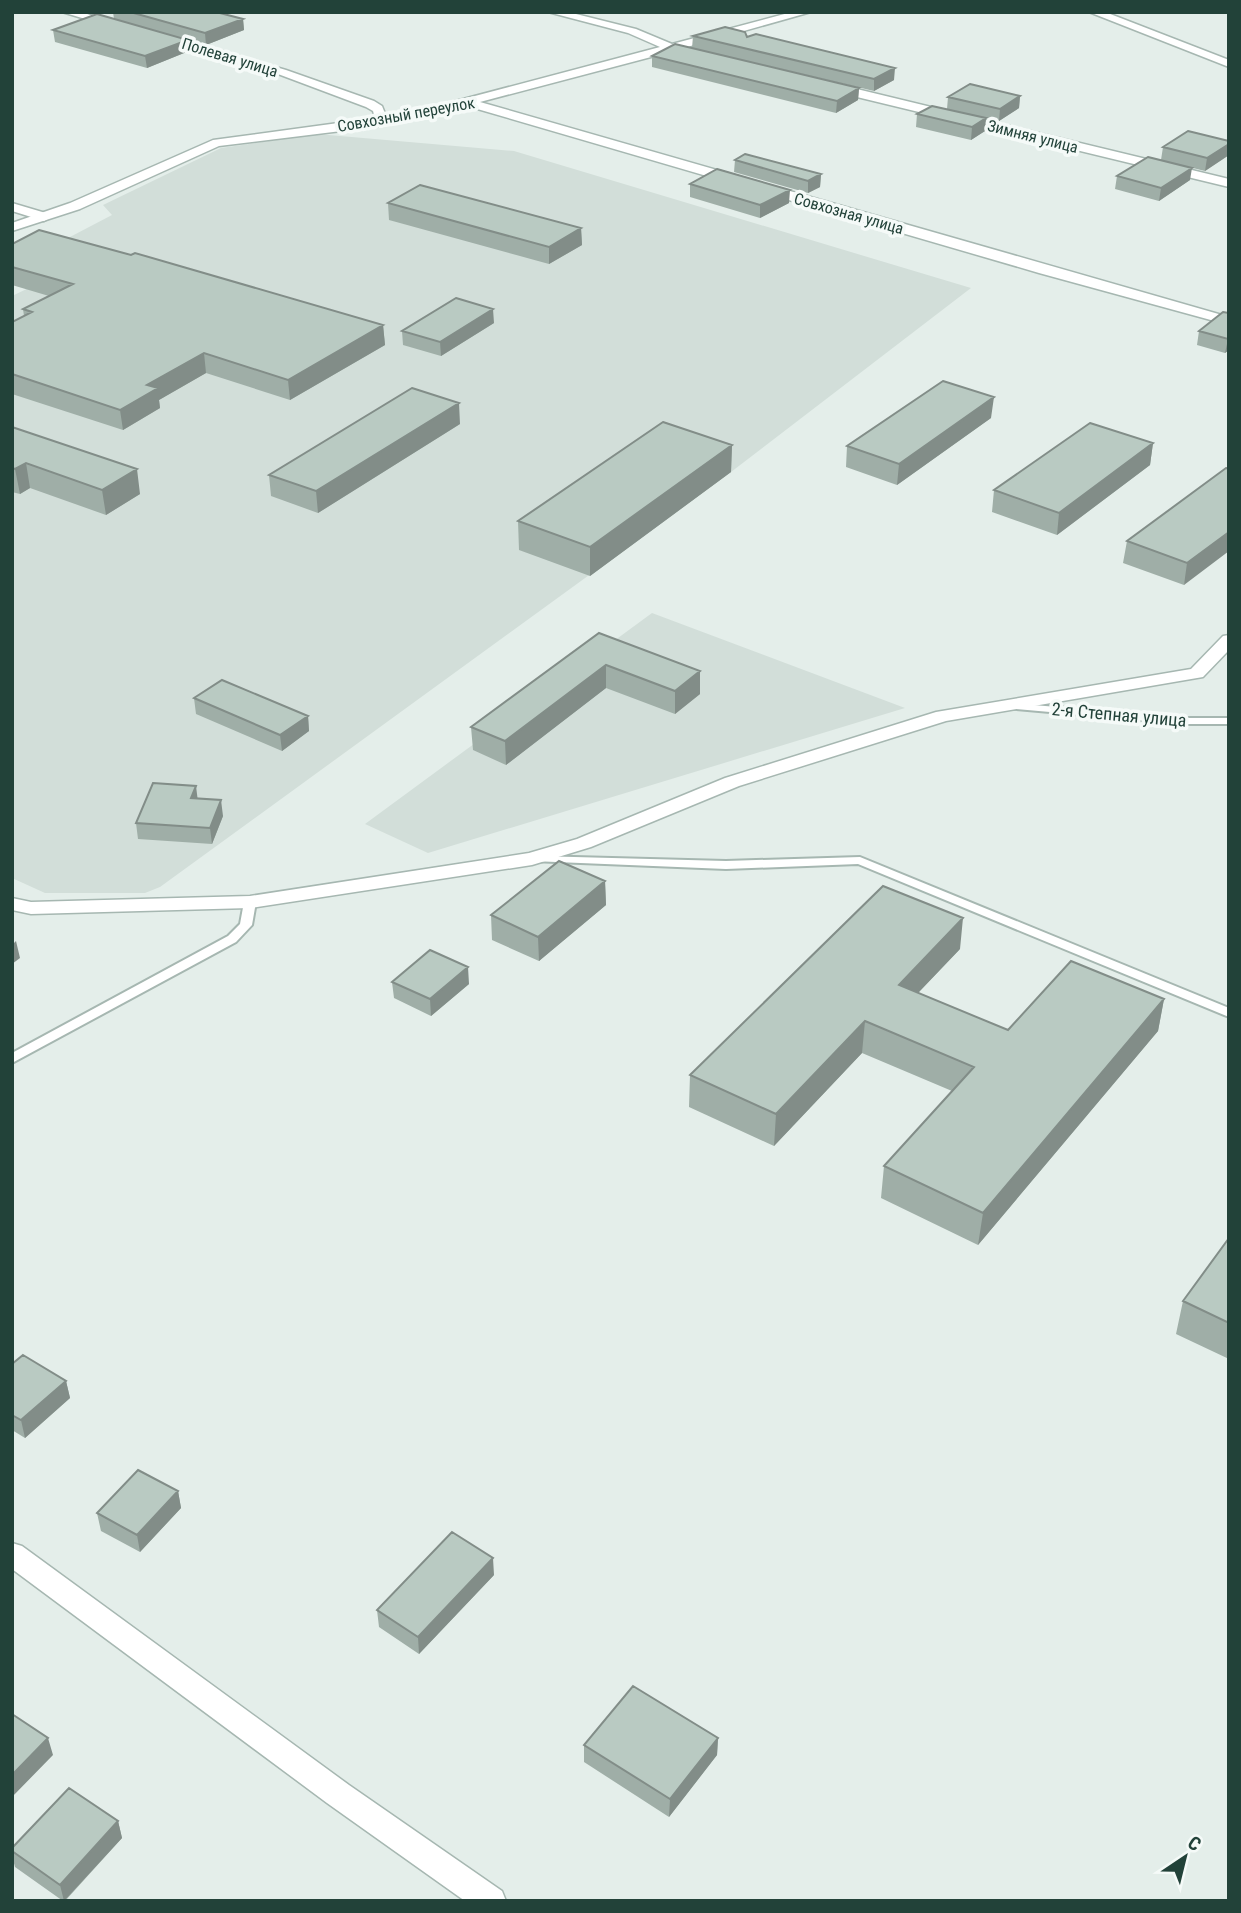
<svg xmlns="http://www.w3.org/2000/svg" width="1241" height="1913" font-family="'Roboto Condensed',sans-serif">
	<style>
		.built { fill: #d2ded9 }
		.lines { fill: none; stroke-linecap: round; stroke-linejoin: round }
		.service-casing { stroke: #a6b7b1; stroke-width: 4 }
		.minor-casing { stroke: #a6b7b1; stroke-width: 3 }
		.tertiary-casing { stroke: #a6b7b1; stroke-width: 3 }
		.service { fill: #fff; fill-rule: evenodd }
		.minor { fill: #fff; fill-rule: evenodd }
		.tertiary { fill: #fff; fill-rule: evenodd }
		.wall { fill: #9faea7 }
		.shaded-wall { fill: #828d88 }
		.building { fill: #b9cac2; stroke: #828d88; stroke-width: 2 }
		.labels { text-anchor: middle; stroke-width: 7; stroke-linejoin: round; paint-order: stroke }
		.far-street-label { font-size: 16px; fill: #224239; stroke: #f5faf8 }
		.street-label { font-size: 18px; fill: #224239; stroke: #f5faf8 }
	</style>
	<rect width="100%" height="100%" fill="#e4eeea"/>
	<path class="built" d="M317,134L514,151L971,288L731,472L160,887L145,893H45L12,878V296L87,260L47,249L112,215L103,205L221,148Z
		M652,613L905,708L428,853L365,824Z"/>
	<g class="lines">
		<g class="service-casing">
			<path id="service" d="M1010,703L1185,718H1229V724H1185L1006,708L1005,706Z
				M536,856L726,861L860,857L1229,1008V1017L858,864L726,869L532,861L530,859Z
				M250,898L256,902L252,925L236,942L12,1063V1053L228,936L240,924L244,902Z"/>
		</g>
		<g class="minor-casing">
			<path id="minor" d="M62,12H81L118,24L112,27Z
				M548,12H568L636,29L672,44L792,12H811L680,49L679,52H670L480,102L1229,317V325L1039,273L467,106L382,126L219,146L80,209L12,231V223L70,203L213,140L375,118L373,111L366,107L278,74L160,39V35H168L286,70L374,101L382,106L386,116L418,111L660,47L628,33Z
				M1089,12H1105L1229,60V67Z
				M832,83L1229,179V187L828,90V84Z
				M1229,635V650L1203,677L946,721L739,786L591,847L532,865L250,908L31,914L12,910V898L31,902L250,896L529,853L577,839L725,778L936,712L1191,669L1223,636Z
				M12,1543L22,1546L349,1785L502,1891L506,1901H465L327,1803L12,1569Z"/>
		</g>
		<g class="tertiary-casing">
			<path id="tertiary" d="M12,203L49,214L51,217L44,221L12,211Z"/>
		</g>
		<use href="#service" class="service"/>
		<use href="#minor" class="minor"/>
		<use href="#tertiary" class="tertiary"/>
	</g>
	<path class="wall" d="M113,12H216L243,19L244,30L206,45L188,40L189,51L147,68L55,42L53,30L114,19Z
		M693,36L747,37L894,80L874,91L692,48Z
		M652,56L859,88L858,100L836,113L652,67Z
		M1020,96L1019,108L999,121L947,109L948,97Z
		M917,114L986,118L985,131L971,140L916,127Z
		M1229,141V155L1205,171L1161,160L1163,147Z
		M735,160L821,174L820,187L808,193L734,172Z
		M1117,176L1190,180L1159,201L1115,189Z
		M690,184L789,203L760,218L690,197Z
		M388,203L581,228L582,245L549,264L389,220Z
		M12,244L383,325L385,345L290,400L206,373L159,400L160,408L123,430L12,394V322L24,316L23,309L49,296L12,285Z
		M1229,313V350L1225,353L1197,345L1199,331Z
		M494,323L441,356L403,345L402,331Z
		M991,418L897,485L846,467L847,446Z
		M460,424L318,513L271,496L269,475Z
		M12,427L140,494L106,515L30,488L20,494L12,492Z
		M1153,443L1150,465L1057,535L992,512L994,490Z
		M732,445L731,472L590,576L519,550L518,521Z
		M1226,468L1184,585L1123,563L1127,541Z
		M599,633L700,694L675,714L606,688L506,765L473,750L471,727Z
		M194,698L308,716L309,731L282,751L196,714Z
		M198,799L223,816L212,844L138,839L136,823Z
		M605,881L606,905L539,961L492,940L491,915Z
		M960,949L918,993L1008,1030L1164,999L1158,1031L978,1245L881,1198L884,1166L952,1091L862,1053L774,1146L689,1107L690,1075Z
		M392,982L469,984L431,1016L394,998Z
		M1229,1238V1359L1176,1334L1183,1301Z
		M12,1364L66,1381L70,1398L25,1438L12,1430Z
		M178,1491L181,1508L140,1552L101,1531L97,1513Z
		M494,1575L419,1654L379,1627L377,1610Z
		M718,1738L717,1755L669,1817L584,1762V1745Z
		M118,1821L122,1838L65,1901H63L15,1867L12,1856V1848Z"/>
	<path class="shaded-wall" d="M243,19L244,30L206,45L205,33Z
		M188,40L189,51L147,68L145,56Z
		M895,68L894,80L874,91V79Z
		M859,88L858,100L836,113L837,101Z
		M1020,96L1019,108L999,121L1000,109Z
		M986,118L985,131L971,140L972,127Z
		M1229,144V155L1205,171L1207,158Z
		M1192,168L1190,180L1159,201L1161,188Z
		M821,174L820,187L808,193V181Z
		M790,190L789,203L760,218V205Z
		M581,228L582,245L549,264V247Z
		M493,309L494,323L441,356L440,342Z
		M383,325L385,345L290,400L288,380Z
		M1229,338V350L1225,353L1228,339Z
		M204,353L206,373L159,400L160,408L123,430L120,410L147,385Z
		M994,397L991,418L897,485L899,464Z
		M459,403L460,424L318,513L316,491Z
		M1153,443L1150,465L1057,535L1059,513Z
		M732,445L731,472L590,576V547Z
		M26,463L30,488L20,494L15,469Z
		M137,469L140,494L106,515L102,490Z
		M1229,532V551L1184,585L1187,563Z
		M606,665V688L506,765L505,741Z
		M700,671V694L675,714V691Z
		M308,716L309,731L282,751L280,735Z
		M196,786L198,802L191,798Z
		M221,800L223,816L212,844L210,828Z
		M605,881L606,905L539,961L538,937Z
		M963,918L960,949L896,1016L899,985Z
		M16,941L20,958L12,964V945Z
		M468,967L469,984L431,1016L430,999Z
		M1164,999L1158,1031L978,1245L983,1213Z
		M865,1021L862,1053L774,1146L776,1114Z
		M66,1381L70,1398L25,1438L21,1420Z
		M178,1491L181,1508L140,1552L137,1535Z
		M493,1558L494,1575L419,1654L418,1637Z
		M48,1738L53,1755L12,1797V1775Z
		M718,1738L717,1755L669,1817L670,1799Z
		M118,1821L122,1838L64,1901L60,1885Z"/>
	<path class="building" d="M130,12H216L243,19L205,33Z
		M97,14L188,40L145,56L53,30Z
		M725,27L745,32L747,37L756,34L895,68L874,79L693,36Z
		M675,44L859,88L837,101L652,56Z
		M970,84L1020,96L1000,109L948,97Z
		M932,106L986,118L972,127L917,114Z
		M1188,131L1229,141V144L1207,158L1163,147Z
		M745,154L821,174L808,181L735,160Z
		M1148,157L1192,168L1161,188L1117,176Z
		M717,169L790,190L760,205L690,184Z
		M420,185L581,228L549,247L388,203Z
		M39,230L131,255L135,253L383,325L288,380L204,353L147,385L158,388L120,410L12,374V322L32,312L23,309L73,284L12,267V244Z
		M456,298L493,309L440,342L402,331Z
		M1223,312L1229,313V338L1228,339L1199,331Z
		M943,381L994,397L899,464L847,446Z
		M412,388L459,403L316,491L269,475Z
		M663,422L732,445L590,547L518,521Z
		M1090,423L1153,443L1059,513L994,490Z
		M12,427L137,469L102,490L26,463L15,469L12,468Z
		M1226,468L1229,469V532L1187,563L1127,541Z
		M599,633L700,671L675,691L606,665L505,741L471,727Z
		M222,680L308,716L280,735L194,698Z
		M153,783L196,786L191,798L221,800L210,828L136,823Z
		M559,861L605,881L538,937L491,915Z
		M883,886L963,918L899,985L1008,1030L1071,961L1164,999L983,1213L884,1166L974,1067L865,1021L776,1114L690,1075Z
		M430,950L468,967L430,999L392,982Z
		M1229,1238V1323L1183,1301Z
		M23,1355L66,1381L21,1420L12,1415V1364Z
		M138,1470L178,1491L137,1535L97,1513Z
		M452,1532L493,1558L418,1637L377,1610Z
		M633,1686L718,1738L670,1799L584,1745Z
		M12,1714L48,1738L12,1775Z
		M69,1788L118,1821L60,1885L12,1851V1848Z"/>
	<g class="labels">
		<g class="far-street-label">
			<text transform="translate(230 57) rotate(17)" y="6">Полевая улица</text>
			<text transform="translate(406 114) rotate(-10)" y="6">Совхозный переулок</text>
			<text transform="translate(1033 136) rotate(14)" y="6">Зимняя улица</text>
			<text transform="translate(849 213) rotate(16)" y="6">Совхозная улица</text>
		</g>
		<g class="street-label">
			<text transform="translate(1119 715) rotate(5)" y="6">2-я Степная улица</text>
		</g>
	</g>
	<rect width="1241" height="1913" fill="none" stroke="#224239" stroke-width="28"/>
	<g transform="translate(1185 1857) rotate(35)" stroke="#f5faf8" stroke-width="5" paint-order="stroke">
	<path d="M0-5L12 26L0 18L-12 26Z" fill="#224239"/>
	<text y="-10" font-size="19" font-weight="bold" text-anchor="middle" fill="#224239">С</text>
	</g>
</svg>
